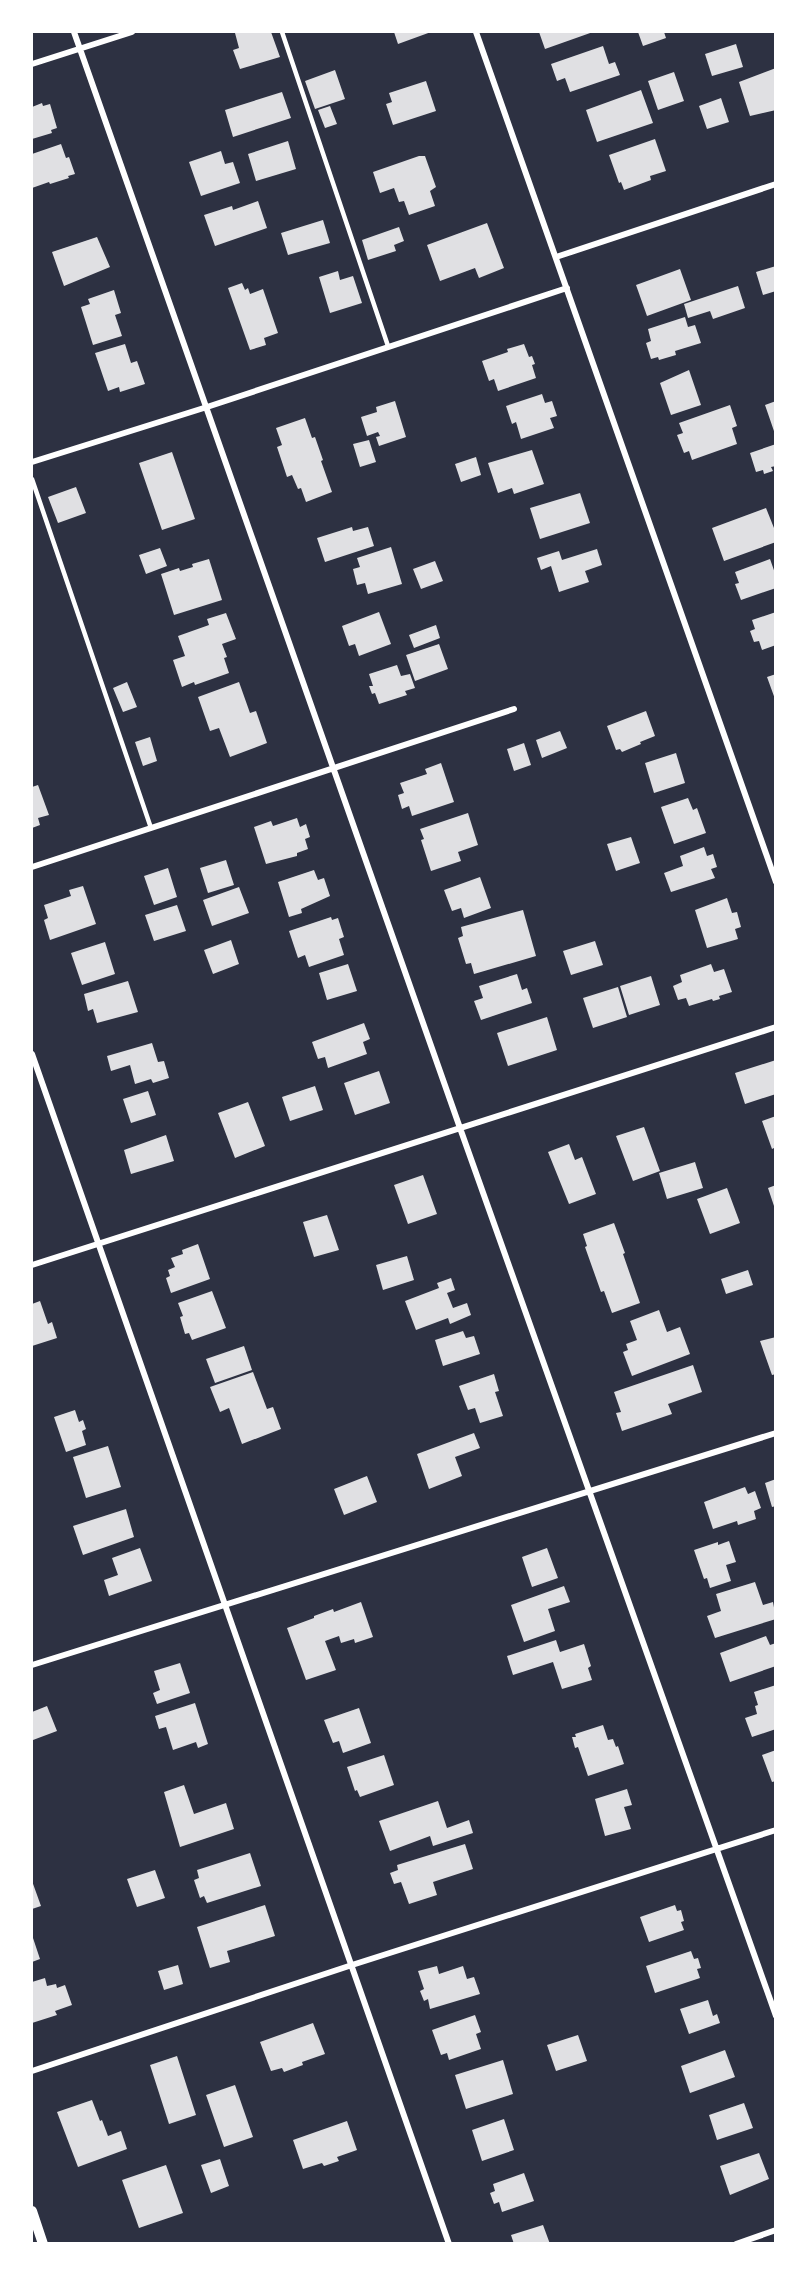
<svg xmlns="http://www.w3.org/2000/svg" width="807" height="2275" font-family="Montserrat,sans-serif">
	<style>
		.building { fill: #e0e0e3 }
		.lines { fill: none; stroke-linecap: round; stroke-linejoin: round }
		.service { stroke: #fff; stroke-width: 4.5 }
		.minor { stroke: #fff; stroke-width: 6 }
		.tertiary { stroke: #fff; stroke-width: 10 }
	</style>
	<rect width="100%" height="100%" fill="#2d3142"/>
	<path class="building" d="M240,32H271L280,57L240,69L233,50L239,48L235,33Z
		M394,32H431L398,44Z
		M539,32H593L545,49Z
		M638,32H664L666,38L643,46Z
		M736,44L743,67L712,76L705,54Z
		M603,46L609,64L615,62L620,75L570,92L565,78L557,81L551,64Z
		M776,68V110L750,116L739,82Z
		M335,70L345,99L315,109L305,81Z
		M674,72L684,101L658,110L648,81Z
		M426,81L436,111L393,125L386,104L392,102L389,93Z
		M641,90L653,123L597,142L586,110Z
		M282,92L291,118L233,137L225,110Z
		M721,98L729,122L707,129L699,106Z
		M42,103L43,106L50,104L57,128L51,130L52,133L32,139V107Z
		M330,106L337,124L325,128L318,110Z
		M655,139L666,171L650,176L651,180L624,190L621,182L619,183L609,155Z
		M288,141L296,169L256,181L248,154Z
		M61,144L66,158L69,157L75,174L68,176L69,178L50,184L49,182L32,188V154Z
		M221,151L225,164L233,162L240,183L201,196L189,162Z
		M419,156H425L436,187L430,191L435,206L409,215L404,201L399,202L394,188L380,193L373,172Z
		M258,201L267,228L215,246L204,215L232,206L233,210Z
		M323,220L330,243L288,255L281,233Z
		M487,223L504,268L479,278L475,268L440,281L427,245Z
		M399,227L404,241L394,245L396,251L368,260L362,240Z
		M97,237L110,267L64,286L52,252Z
		M776,266V291L763,295L756,272Z
		M680,269L691,300L647,316L636,285Z
		M338,271L340,280L353,276L362,303L330,313L319,277Z
		M242,283L245,290L248,288L250,294L263,289L278,333L264,338L266,345L250,350L228,288Z
		M738,286L745,308L713,319L710,311L688,318L684,304Z
		M114,290L121,313L115,315L122,336L93,345L81,307L90,304L88,299Z
		M685,317L688,327L695,325L701,343L675,351L676,355L659,360L658,357L651,359L646,343L651,341L648,329Z
		M125,344L131,363L137,361L145,384L120,392L119,387L108,391L95,353Z
		M524,344L529,357L532,356L535,364L532,365L536,378L498,391L494,379L489,381L482,361L508,352L507,349Z
		M689,370L701,405L671,415L660,383Z
		M542,394L545,403L552,401L557,416L550,418L554,428L521,439L516,422L512,424L506,406Z
		M395,401L406,437L379,446L376,437L380,436L378,432L367,436L361,417L377,412L376,407Z
		M776,401V434H775L765,405Z
		M730,405L737,426L732,428L737,444L692,460L689,451L684,453L677,435L683,433L679,423Z
		M305,418L312,438L315,437L323,460L321,461L332,492L306,502L301,488L298,489L292,475L287,477L277,447L282,445L276,428Z
		M369,440L376,462L360,467L353,444Z
		M776,444V466L771,467L773,471L764,474L763,470L756,472L750,453Z
		M532,450L544,484L514,494L512,488L498,493L488,463Z
		M172,452L195,519L162,530L139,463Z
		M476,457L481,475L461,482L455,464Z
		M76,487L86,513L58,523L48,497Z
		M580,493L590,523L540,539L530,508Z
		M766,508L776,533V542L724,561L712,528Z
		M352,527L353,531L368,527L374,546L325,562L317,538Z
		M391,547L402,584L368,594L365,583L357,585L353,569L360,567L357,558Z
		M160,548L167,566L146,574L139,555Z
		M597,549L602,565L585,571L589,582L559,592L551,566L541,570L537,558L559,551L562,560Z
		M209,559L222,600L174,615L161,574L179,568L180,571L193,567L192,564Z
		M770,559L776,576V588L741,600L735,584L739,583L735,572Z
		M435,561L443,581L421,589L413,569Z
		M379,612L391,644L359,656L355,644L349,646L342,626Z
		M776,612V645L762,650L759,641L754,642L750,631L755,629L752,620Z
		M226,613L236,639L222,644L227,657L224,658L229,673L195,685L194,682L182,687L173,660L185,656L178,636L209,625L207,619Z
		M436,625L440,638L414,648L409,635Z
		M439,644L448,669L415,681L406,655Z
		M397,665L401,676L410,674L415,688L405,691L407,695L379,704L375,693L372,694L369,686H373L369,674Z
		M776,674V699H775L767,677Z
		M127,682L137,707L123,712L113,688Z
		M239,682L250,713L256,711L267,743L230,757L219,728L210,731L198,697Z
		M646,711L655,736L640,742L641,744L622,752L620,749L616,750L607,726Z
		M560,731L567,748L542,758L536,740Z
		M150,737L157,761L143,766L135,742Z
		M524,743L531,765L514,771L507,749Z
		M676,753L685,783L654,793L645,763Z
		M441,763L454,802L412,816L409,806L402,809L398,795L404,793L400,783L427,774L425,769Z
		M38,785L49,815L38,818L40,825L32,828V787Z
		M688,798L693,810L697,808L706,833L674,844L661,807Z
		M468,813L478,845L458,852L461,861L431,871L421,840L424,839L420,829Z
		M297,818L300,827L306,824L310,837L305,839L308,849L297,853V856L266,864L254,827L271,821L273,826Z
		M631,837L640,863L616,871L607,844Z
		M704,847L707,856L713,854L717,867L711,869L715,878L671,892L664,873L683,866L680,856Z
		M226,860L234,885L208,893L200,868Z
		M168,868L177,897L154,905L144,876Z
		M314,870L318,880L324,878L330,896L301,909L302,913L289,917L278,882Z
		M480,877L491,908L464,918L461,908L452,911L444,890Z
		M83,886L96,924L50,940L44,920L48,918L44,905L71,896L69,890Z
		M239,887L249,913L212,926L203,900Z
		M727,898L732,913L737,912L741,927L735,929L738,939L707,948L695,910Z
		M177,905L186,931L154,941L145,915Z
		M523,910L536,956L474,974L471,963L466,964L458,938L463,936L461,927Z
		M331,917L332,920L338,918L344,937L339,939L344,955L309,967L305,955L298,958L289,931Z
		M231,940L239,964L213,974L204,950Z
		M595,941L603,965L571,975L563,951Z
		M105,942L115,974L82,985L71,953Z
		M348,964L357,991L327,1000L319,973Z
		M711,964L714,972L724,969L732,992L719,996L720,999L713,1001L712,999L689,1006L686,998L678,1000L673,986L682,982L680,975Z
		M517,974L522,990L527,988L532,1003L481,1020L474,1001L483,998L479,986Z
		M651,976L660,1005L629,1015L620,986Z
		M128,981L138,1012L97,1023L93,1009L88,1011L84,994Z
		M618,987L627,1017L593,1028L583,998Z
		M547,1017L557,1050L508,1066L497,1033Z
		M364,1023L370,1039L363,1042L367,1054L328,1068L325,1057L318,1059L312,1042Z
		M152,1043L158,1062L164,1061L169,1078L153,1083L151,1079L135,1084L130,1065L111,1071L107,1056Z
		M776,1060V1094L745,1104L735,1073Z
		M379,1071L390,1103L355,1115L344,1083Z
		M315,1086L323,1110L290,1121L282,1097Z
		M148,1091L156,1115L131,1123L123,1099Z
		M248,1102L265,1146L235,1158L218,1113Z
		M776,1116V1147L772,1149L762,1121Z
		M644,1127L660,1171L633,1181L616,1136Z
		M166,1135L174,1161L131,1174L124,1150Z
		M569,1144L575,1160L582,1157L596,1194L569,1204L548,1152Z
		M695,1162L703,1188L667,1199L659,1173Z
		M423,1175L437,1214L408,1224L394,1185Z
		M776,1185V1209H775L768,1188Z
		M727,1188L740,1223L710,1234L697,1199Z
		M327,1215L339,1250L314,1257L303,1222Z
		M614,1223L625,1253L623,1254L640,1303L612,1313L604,1291L601,1292L585,1247L587,1246L583,1234Z
		M198,1244L210,1279L171,1293L166,1278L170,1276L168,1270L175,1267L171,1258L183,1254L182,1250Z
		M407,1256L414,1280L383,1290L376,1265Z
		M748,1270L753,1285L726,1294L721,1279Z
		M451,1278L455,1290L447,1293L453,1308L467,1303L471,1315L450,1324L448,1318L416,1330L405,1301L439,1288L437,1283Z
		M212,1291L226,1328L192,1340L189,1333L185,1334L180,1317L183,1316L178,1303Z
		M40,1301L48,1324L52,1322L57,1338L32,1346V1304Z
		M659,1310L667,1332L680,1327L690,1354L632,1376L623,1352L628,1350L626,1344L637,1340L630,1321Z
		M463,1331L466,1338L474,1336L480,1354L443,1366L435,1340Z
		M776,1337V1374L772,1375L760,1341Z
		M244,1346L252,1370L215,1383L206,1359Z
		M693,1365L702,1392L668,1404L672,1414L622,1431L616,1413L621,1412L614,1392Z
		M253,1372L267,1409L273,1407L281,1429L242,1444L229,1408L220,1412L210,1387Z
		M494,1374L499,1391L495,1392L503,1416L480,1423L475,1408L468,1410L459,1386Z
		M75,1410L79,1422L83,1420L86,1429L82,1431L86,1445L66,1452L54,1417Z
		M474,1433L480,1448L455,1457L462,1476L429,1489L417,1454Z
		M108,1446L121,1487L86,1498L73,1457Z
		M367,1476L377,1502L344,1515L334,1489Z
		M776,1479V1506L772,1507L765,1483Z
		M745,1487L748,1494L755,1491L761,1508L754,1511L756,1519L738,1525L737,1521L713,1529L704,1502Z
		M126,1509L134,1537L83,1555L73,1526Z
		M729,1541L736,1562L726,1565L731,1581L710,1588L707,1578L704,1579L694,1550L718,1542V1545Z
		M140,1548L152,1581L109,1596L104,1580L118,1575L112,1558Z
		M547,1548L558,1578L532,1587L522,1557Z
		M755,1582L763,1605L773,1602L776,1619L715,1638L707,1616L721,1611L716,1594Z
		M564,1586L570,1602L548,1609L555,1631L524,1642L511,1605Z
		M361,1602L373,1637L355,1643L354,1639L341,1643L339,1636L325,1641L336,1670L306,1680L287,1628L314,1618V1616L333,1609L334,1612Z
		M766,1636L770,1645L776,1643V1666L730,1682L720,1653Z
		M556,1640L560,1652L584,1644L591,1666L588,1668L592,1680L562,1689L553,1662L513,1675L507,1656Z
		M180,1663L190,1693L157,1704L153,1693L160,1690L154,1671Z
		M776,1685V1729L752,1737L745,1718L757,1714L755,1706L758,1705L754,1692Z
		M195,1703L208,1744L198,1748L196,1742L173,1750L166,1727L159,1729L155,1716Z
		M47,1706L57,1731L33,1740L32,1712Z
		M359,1708L371,1743L343,1753L339,1741L333,1743L324,1720Z
		M603,1725L608,1740L613,1739L616,1747L618,1746L624,1764L588,1776L578,1747L575,1748L572,1737H576L575,1734Z
		M776,1750V1781L772,1782L762,1755Z
		M384,1755L394,1785L360,1797L357,1790L355,1791L347,1767Z
		M184,1785L194,1814L226,1803L234,1829L180,1847L164,1792Z
		M627,1789L632,1805L624,1807L631,1829L605,1836L595,1799Z
		M438,1801L447,1828L469,1820L473,1833L433,1846L430,1836L390,1851L379,1821Z
		M465,1844L473,1869L433,1882L437,1895L409,1904L401,1882L394,1884L390,1873L398,1870L397,1865Z
		M250,1853L261,1886L207,1903L204,1896L200,1898L194,1880L199,1878L197,1870Z
		M155,1870L165,1898L137,1907L127,1879Z
		M32,1881L41,1906L32,1909Z
		M265,1905L275,1936L227,1951L230,1962L210,1968L197,1927Z
		M675,1905L677,1911L681,1910L684,1921L681,1922L684,1930L649,1942L640,1917Z
		M32,1935L40,1959L32,1962Z
		M691,1951L694,1959L698,1958L701,1968L697,1969L700,1978L655,1993L646,1966Z
		M178,1965L183,1984L164,1990L158,1971Z
		M437,1966L439,1974L463,1966L467,1979L474,1977L480,1994L430,2009L428,1999L424,2001L420,1991L424,1989L418,1971Z
		M45,1978L47,1986L56,1984L57,1988L65,1985L72,2005L55,2011L57,2015L32,2023V1982Z
		M708,2000L713,2016L717,2014L720,2023L689,2034L680,2009Z
		M475,2015L481,2032L476,2034L481,2049L449,2060L447,2053L441,2055L432,2030Z
		M313,2023L325,2054L302,2062L303,2065L284,2072L282,2068L271,2071L260,2042Z
		M578,2035L587,2061L556,2071L547,2045Z
		M725,2050L735,2077L690,2093L681,2066Z
		M177,2056L196,2115L169,2124L150,2065Z
		M503,2060L513,2094L466,2109L455,2075Z
		M235,2085L253,2137L224,2147L206,2095Z
		M92,2100L100,2121L102,2120L108,2136L121,2131L127,2149L78,2167L57,2112Z
		M744,2103L753,2128L717,2140L709,2115Z
		M504,2119L514,2150L482,2161L472,2130Z
		M347,2121L357,2150L337,2157L339,2161L324,2166L322,2163L303,2169L293,2140Z
		M759,2153L769,2179L730,2195L720,2166Z
		M220,2159L229,2186L211,2193L201,2165Z
		M166,2165L183,2213L139,2228L122,2180Z
		M524,2173L534,2201L502,2212L499,2202L494,2204L490,2193L495,2191L493,2184Z
		M543,2225L550,2244H514L511,2235Z"/>
	<g class="lines">
		<path class="service" d="M282,32L388,346
			M32,479L151,828"/>
		<path class="minor" d="M74,32L460,1128L776,2016
			M476,32L776,882
			M32,64L132,32
			M556,257L776,184
			M32,462L207,407L567,288
			M32,867L514,709
			M32,1054L449,2244
			M32,1265L776,1027
			M32,1665L776,1433
			M32,2071L352,1965L776,1830
			M736,2244L776,2230"/>
		<path class="tertiary" d="M32,2211L43,2244"/>
	</g>
	<rect width="807" height="2275" fill="none" stroke="#ffffff" stroke-width="66"/>
</svg>
